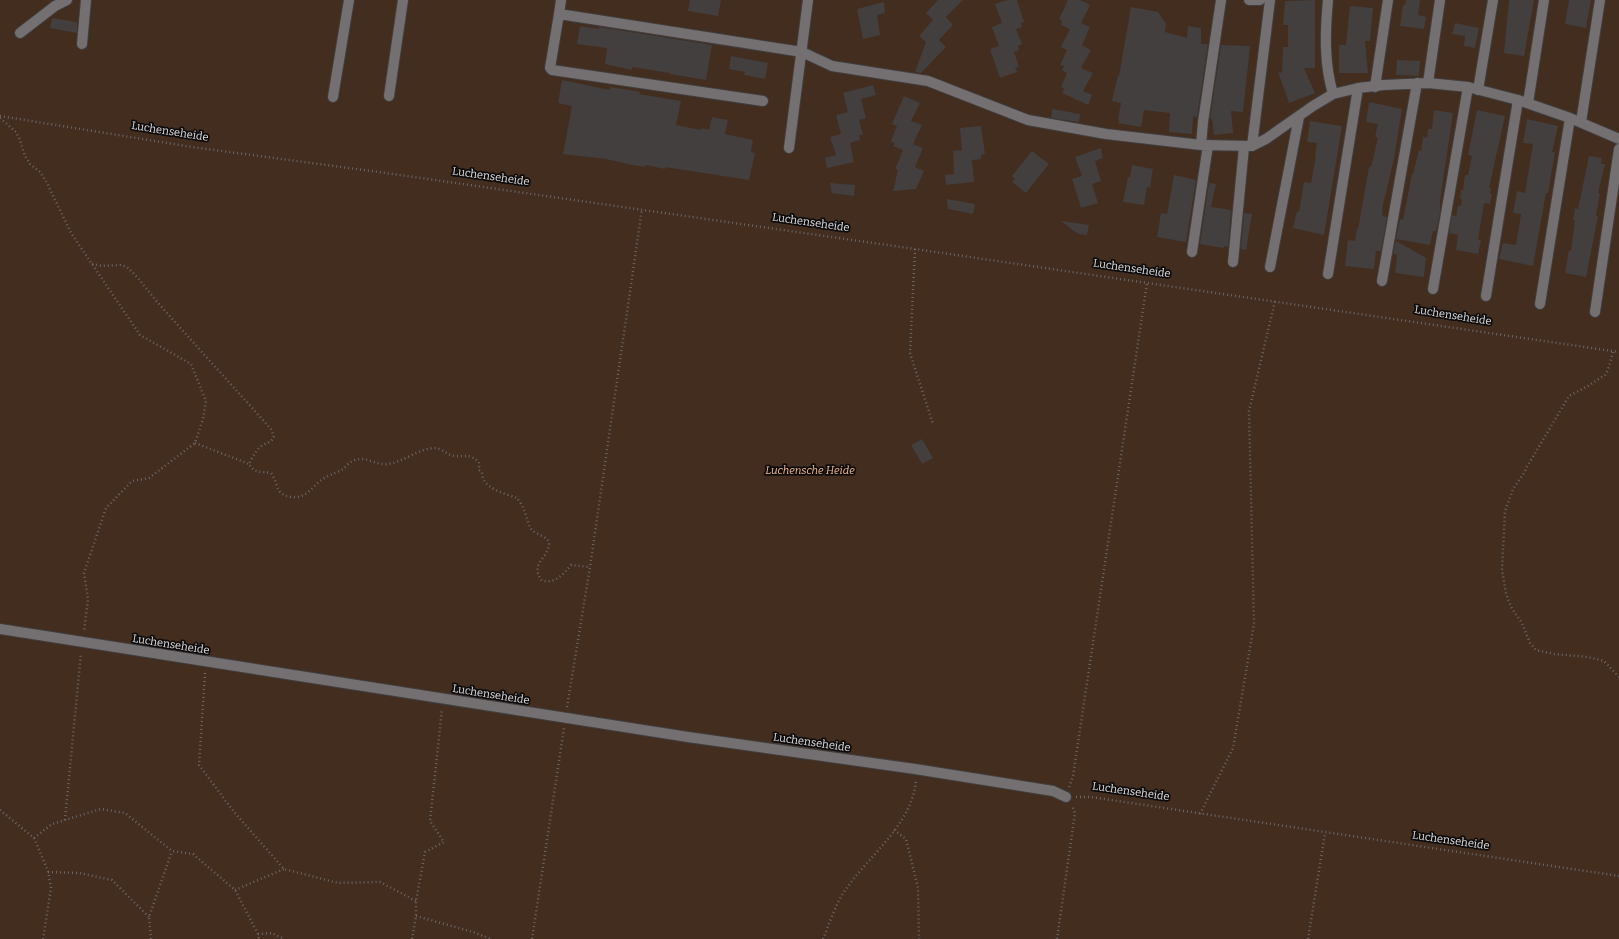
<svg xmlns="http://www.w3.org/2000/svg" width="1619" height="939" font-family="Bitter,serif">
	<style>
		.green { fill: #422d1f }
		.building { fill: #433f3f }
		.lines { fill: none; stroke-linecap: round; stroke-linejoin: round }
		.minor-casing { stroke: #413e3f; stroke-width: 12 }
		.path { stroke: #6b6768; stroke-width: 2.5; stroke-dasharray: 1 3; stroke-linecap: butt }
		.minor { stroke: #747071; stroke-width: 10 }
		.labels { text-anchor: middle; stroke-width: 3.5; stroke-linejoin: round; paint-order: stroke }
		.street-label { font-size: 11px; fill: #e1dedf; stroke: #0d0b0c }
		.park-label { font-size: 11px; font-style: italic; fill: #f7bb91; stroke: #0d0b0c }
	</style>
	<rect width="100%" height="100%" fill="#252122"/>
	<path class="green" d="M0,0H1619V939H0Z"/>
	<path class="building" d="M690,0H721L718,16L688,11Z
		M938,0H963L946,17L953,25L939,40L946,47L921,73L915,72L926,42L919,36L933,20L926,13Z
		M1007,0H1017L1024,22L1021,23L1022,27L1016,29L1022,44L1018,46L1019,50L1014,52L1019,67L1015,68L1017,72L1000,78L990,49L999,46L992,27L1002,23L995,4Z
		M1068,0H1080L1090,5L1081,23L1090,27L1082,45L1091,50L1081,68L1093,73L1083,91L1092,95L1088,105L1062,93L1064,89L1061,87L1067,73L1062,70L1064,66L1060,65L1067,50L1061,47L1070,29L1061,25L1062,21L1059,19Z
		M1315,0V68H1304L1315,93L1289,103L1278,72L1282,73L1283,47H1288V25H1283L1285,1Z
		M1406,0H1420L1418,15L1426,17L1424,29L1400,26L1403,5H1405Z
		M1509,0H1534L1524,56L1504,53Z
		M1569,0H1591L1586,28L1565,24Z
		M884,2L885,13L877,15L880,35L863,39L857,9Z
		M1350,6L1373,8L1370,41H1365L1368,73H1339V45H1346Z
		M1131,7L1158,12L1166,24L1165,32L1187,38L1188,26L1201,28V44H1208L1197,117L1193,116L1192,134L1169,132L1170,113L1144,110L1141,127L1118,123L1119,120L1118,119L1121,103L1112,101L1118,75L1119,76Z
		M52,18L77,22V33L50,28Z
		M1455,23L1479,28L1475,48L1464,46L1465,36L1452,34Z
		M580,26L599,29V27L712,45L706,80L670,74V73L632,67V70L605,64L607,48L577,44Z
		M1221,45L1250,46L1243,112L1231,111L1233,133L1214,135L1212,119H1210Z
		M731,56L768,63L765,79L744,75L745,72L729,69Z
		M1397,60L1420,61L1419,76L1396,75Z
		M562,80L610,90V87L630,90L640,92L639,94L681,101L676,125L701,130V128L709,130L712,117L728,120L725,134L753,140L751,152L755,153L749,180L665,167V169L646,165L645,167L633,165L606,159L563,154L572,106L558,103Z
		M873,85L876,95L861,99L866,118L859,120L863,135H859L860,140L850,143L854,162L827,168L825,158L836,155L830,137L841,134L836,115L848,112L843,93Z
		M904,96L920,103L911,121L922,125L913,144L923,148L915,167L924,171L916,189L893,191L898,170L895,169L903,150L893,146L895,143L891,141L897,126L892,124Z
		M1369,102L1402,109L1394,159L1382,209H1383L1382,216L1387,217L1381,251H1376L1374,269L1345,266L1348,240L1355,241L1357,228L1358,229L1369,167H1371L1378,138L1375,137L1378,124L1366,122Z
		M1052,109L1080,114L1079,122L1051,118Z
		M1434,110L1453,113L1440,201V213L1436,231H1433L1430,245L1396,239L1400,219L1403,220L1412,174H1413L1419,150L1421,151L1423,137L1427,138L1428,129H1432Z
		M1477,110L1505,116L1489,188H1491L1490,194H1492L1490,204L1484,203L1478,240H1481L1478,254L1456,250L1458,235L1449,233L1452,215L1456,216L1458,206H1461L1462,199H1460L1461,190H1463L1465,175H1468L1472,156L1468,155Z
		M1527,119L1558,126L1552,152H1555L1552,170L1548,193H1546L1533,266L1499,259L1503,243L1516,245L1521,214L1513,213L1517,191L1525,193L1533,144L1523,143Z
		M1310,121L1342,126L1324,235L1293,228L1297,211L1299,212L1304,182L1311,183L1316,155H1315L1317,143L1307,142Z
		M981,126L985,154L981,155V159L972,160L974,182L946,185L945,175L954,174L953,151L962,150L960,128Z
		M1101,148L1103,158L1095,161L1101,181L1092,184L1098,203L1081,208L1072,179L1082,176L1075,157Z
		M1032,151L1049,164L1026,193L1012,182L1015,179L1012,176Z
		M1589,156L1602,158L1601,164H1605L1598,193L1600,194L1596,216H1598L1586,277L1565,273L1569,250L1571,251L1575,220H1573L1575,208L1578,209Z
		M1132,165L1153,169L1150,188L1147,187L1144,205L1123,202L1128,177H1130Z
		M1174,175L1196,180L1186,242L1157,237L1161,213L1167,214Z
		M830,183L855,185L854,196L832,193Z
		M1209,183L1216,184L1211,207L1231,210L1228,247L1224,246V248L1200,244Z
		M947,199L975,204L973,214L948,209Z
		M1244,213L1252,214L1246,250L1241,249Z
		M1061,221L1089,225L1087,235L1078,234Z
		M1396,241L1426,258L1424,277L1395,273L1397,255L1393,254Z
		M922,439L933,458L922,464L911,445Z"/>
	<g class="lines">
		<g class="minor-casing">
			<path id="minor" d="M561,0L559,14L802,52L832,66L928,81L1028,120L1106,134L1201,145L1252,146L1266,139L1313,106L1333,94L1358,88L1384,85L1428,83L1468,87L1518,100L1570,118L1619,139
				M1249,0H1260
				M1328,0C1325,33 1324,63 1333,94
				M559,14L550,68L552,70L763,101
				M20,33L55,6L67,0
				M82,44L86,0
				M1428,83L1440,0
				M1375,87L1388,0
				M1478,90L1493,0
				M389,96L403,0
				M333,97L349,0
				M1528,103L1544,0
				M1581,122L1600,0
				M1201,145L1203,122L1221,0
				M1252,146L1270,0
				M789,148L808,0
				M1192,252L1208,145
				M1233,262L1244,147
				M1270,267L1299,117
				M1328,274L1358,88
				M1382,281L1417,83
				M1433,289L1468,87
				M1486,296L1518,100
				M1540,304L1570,118
				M1595,312L1619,149
				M0,629L688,737L915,769L1053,791L1066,797"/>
		</g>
		<path class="path" d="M0,116L192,147L386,173L915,249L1619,352
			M0,118L16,132L20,140L25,156L30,164L40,172L47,183L71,233L140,335L191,364L206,401L203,419L195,443L149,478L132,481L106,508L84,573L88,599L84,632
			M915,249L910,353L933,424
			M92,264L102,266L120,265L127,267L138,278L158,303L271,429L274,436C272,443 265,443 260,447C255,452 252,458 249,464C255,474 260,471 271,473C279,484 274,494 291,497C307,500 314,483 326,477C332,474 338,472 343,469C347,466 350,461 355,460C367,456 377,466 388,464C403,462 418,449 434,448C442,448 447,455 454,456C467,457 468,453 479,462V470L482,472C482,489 504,493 517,498C519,501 522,505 523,508C527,515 527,525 533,531C538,535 549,537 549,544C548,559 529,564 542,581C556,583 563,575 571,565L590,567
			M1613,352L1608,370L1605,375L1588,386L1569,396L1528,465L1524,473L1513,489L1505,511L1502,570L1506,594L1512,609L1522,623L1530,643L1536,650L1554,654L1588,657L1604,661L1619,677
			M195,443L249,464
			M205,673L199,765L234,812L284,869L338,883L380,882L416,901
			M567,707L590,567L642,209
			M1069,787L1073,776L1147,283
			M1076,797H1091L1619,876
			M0,810L34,838L48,871L51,888L43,939
			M1200,814L1233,748L1254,624L1249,411L1275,301
			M65,820L81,653
			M894,830L906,839L918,888L919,939
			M34,838L52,824L101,809L125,813L172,851L193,854L235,890L258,934L259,939
			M48,872L79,873L112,880L149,917
			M235,890L284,869
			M416,916L473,932L491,939
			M258,934L272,933L284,939
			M151,939L149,917L172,851
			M412,939L416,916V901L425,852L444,842L430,821L442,709
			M532,939L564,728
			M823,939C829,924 837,901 846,889C869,856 914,822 916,779
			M1057,939L1075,813L1072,805
			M1308,939L1325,833"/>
		<use href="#minor" class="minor"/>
	</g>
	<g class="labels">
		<g class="street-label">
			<text transform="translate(170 131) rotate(9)" y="4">Luchenseheide</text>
			<text transform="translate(491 176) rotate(8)" y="4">Luchenseheide</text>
			<text transform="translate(811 222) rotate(8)" y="4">Luchenseheide</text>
			<text transform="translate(1132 268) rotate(8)" y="4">Luchenseheide</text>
			<text transform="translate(1453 315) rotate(9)" y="4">Luchenseheide</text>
			<text transform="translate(171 644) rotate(9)" y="4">Luchenseheide</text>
			<text transform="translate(491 694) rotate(9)" y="4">Luchenseheide</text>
			<text transform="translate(812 742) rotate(8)" y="4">Luchenseheide</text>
			<text transform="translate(1131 791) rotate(8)" y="4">Luchenseheide</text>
			<text transform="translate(1451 840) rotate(8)" y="4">Luchenseheide</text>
		</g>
		<g class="park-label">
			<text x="810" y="474">Luchensche Heide</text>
		</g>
	</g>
</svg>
